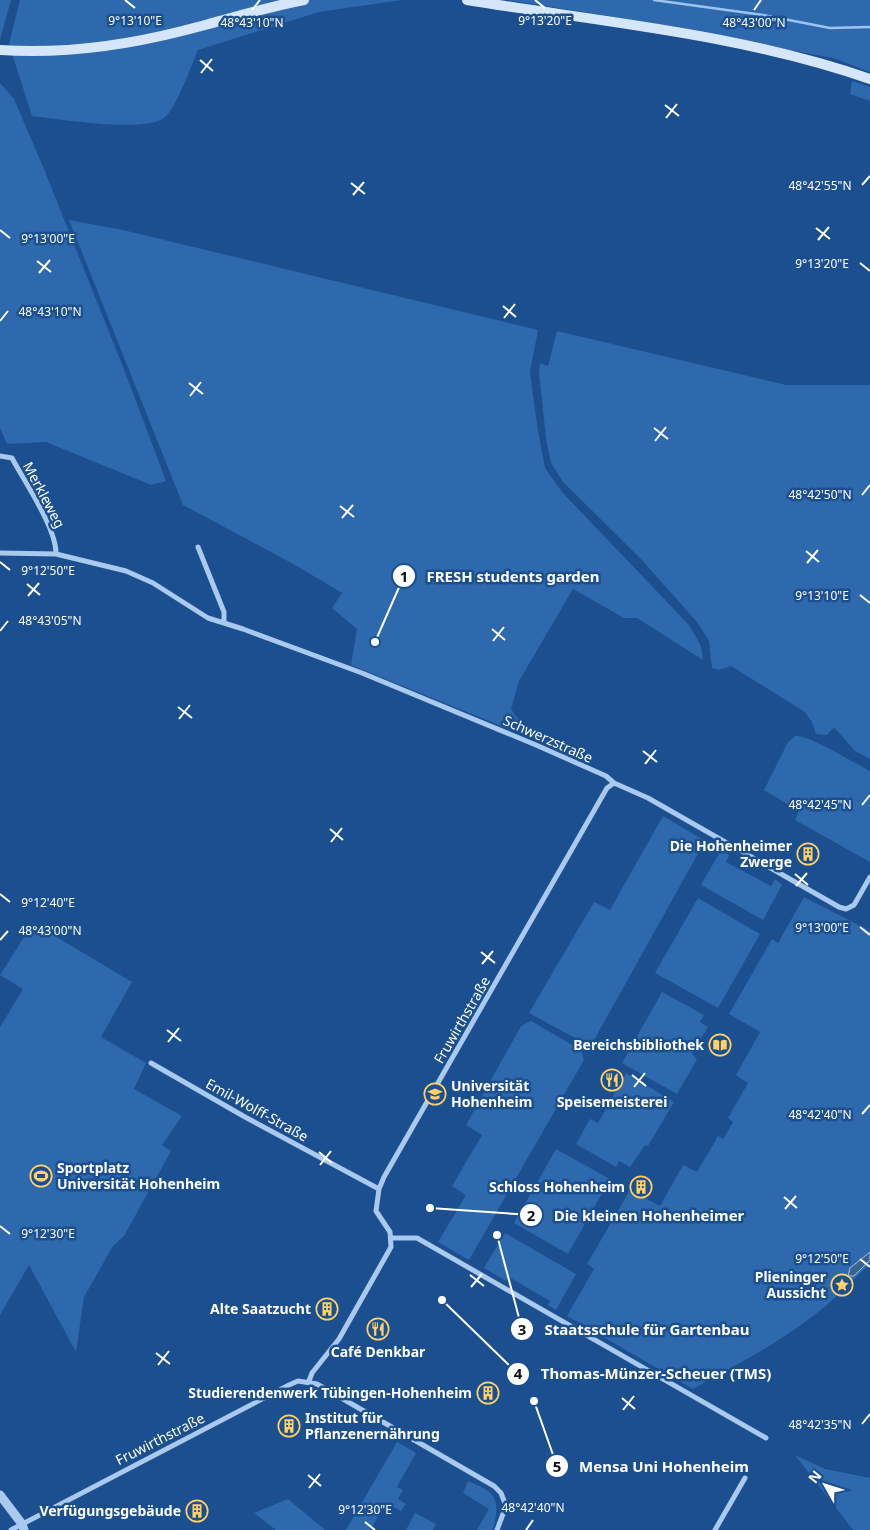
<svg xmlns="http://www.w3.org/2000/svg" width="870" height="1530" font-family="'Noto Sans',sans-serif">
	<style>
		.green { fill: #2e69ad }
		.water { fill: #3c6290; stroke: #9cc4f0 }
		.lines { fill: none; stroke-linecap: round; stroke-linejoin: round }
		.stream { stroke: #9cc4f0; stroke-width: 2.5 }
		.minor { stroke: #a9c9ee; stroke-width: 5 }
		.tertiary { stroke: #a9c9ee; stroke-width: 9 }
		.secondary { stroke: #d6e6fa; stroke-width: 10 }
		.ticks { fill: none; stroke: #fff; stroke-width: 2 }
		.labels { text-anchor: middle; stroke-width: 5; stroke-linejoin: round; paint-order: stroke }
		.street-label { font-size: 14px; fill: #fff; stroke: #1b4f8f }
		.poi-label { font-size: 14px; font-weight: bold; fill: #fff; stroke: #1b4f8f; text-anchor: end }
		.ticks-label { font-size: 12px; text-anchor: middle; fill: #fff; stroke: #1b4f8f; stroke-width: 5; stroke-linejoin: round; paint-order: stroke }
		.leader { fill: none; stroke: #fff; stroke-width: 2 }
		.callout-dot { fill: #fff; stroke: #1b4f8f; stroke-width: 2 }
		.mark-label { font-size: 15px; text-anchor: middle; font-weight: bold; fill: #111 }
		.callout-label { font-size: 15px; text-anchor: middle; font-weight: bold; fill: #fff; stroke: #1b4f8f; stroke-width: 5; stroke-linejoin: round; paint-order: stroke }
	</style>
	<rect width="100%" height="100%" fill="#1b4f8f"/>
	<path class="green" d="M0,0H11L0,40Z
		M20,0H402L319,12L198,50C192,64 175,111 164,118C142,133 60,119 32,116L9,44Z
		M507,0H870V72L833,58L609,16Z
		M852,81L870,87V101L850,94Z
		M0,83L14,99L44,169L125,372L166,481L151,485L46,442L7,444L0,428Z
		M69,220L123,230L538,330L530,372L537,425L545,468L562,492L689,625L701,646L703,660L637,618H624L573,589L519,681L511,709L524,728L526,736L351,665L357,629L332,608L342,593L297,566L183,505Z
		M557,331L786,385H870V759L855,751L834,727L827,735L816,734L812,722L805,712L731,666L719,670L712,668L709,641L697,622L641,559L563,482L551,463L546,439L539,372L540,363L548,366Z
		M795,736C808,734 856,764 870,771V862L795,820L799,811L764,790L788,742Z
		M663,816L705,841L593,1042L584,1043L529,1013L594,902L610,910Z
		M721,850L729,855L726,862L771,886L775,879L782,885L763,920L701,885Z
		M804,897L870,931V1264C856,1277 842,1291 828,1304C788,1338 739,1364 693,1389L567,1316L594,1269L587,1264L630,1190L660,1206L683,1165L697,1172L718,1136L723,1139L733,1122L728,1118L748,1083L736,1075L760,1032L729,1014L772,939L778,943Z
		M698,898L760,934L718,1008L655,973Z
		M33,923L132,982L101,1037L146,1063L134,1089L182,1116L162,1145L171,1151L124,1236L113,1246L84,1297L76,1352L29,1265L0,1315V1027L23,989L0,975Z
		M662,992L704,1015L700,1022L708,1027L692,1054L697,1059L677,1094L622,1063Z
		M531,1021L581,1050L584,1060L469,1260L438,1242L466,1195L452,1186L482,1135L466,1125L521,1026Z
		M626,1073L674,1102L648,1146L645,1145L630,1167L619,1161L616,1167L576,1144L590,1119L598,1123Z
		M556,1149L610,1179L568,1254L514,1223Z
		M505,1233L576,1274L556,1310L548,1305L550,1301L509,1277L506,1281L484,1268Z
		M397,1442L416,1453L397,1487L403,1490L398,1499L406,1504L401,1511L386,1503L370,1530H346Z
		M795,1455L825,1469L870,1478V1530H853Z
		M468,1481C486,1489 499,1493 496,1514C495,1520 495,1525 492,1530H477L489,1509L463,1493Z
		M288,1499L324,1529V1530H276L254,1513Z
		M415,1513L436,1524L433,1530H406Z"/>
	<path class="water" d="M870,1252V1260L854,1276H848L850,1268Z"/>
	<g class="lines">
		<path class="stream" d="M654,0L763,15L830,28L870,27"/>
		<path class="minor" d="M0,456L12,458C24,481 57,529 56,554
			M198,547L224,612V623
			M0,553L56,554L126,571L153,583L208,618L243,629L362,673L536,745L606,776L614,783L648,798L839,907L846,909L854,905L870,877
			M151,1063L245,1117L379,1189
			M393,1238H417L766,1438
			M309,1381L312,1373L339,1339L391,1247L390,1232L376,1211L379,1189L384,1177L607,788L614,783
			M11,1530L289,1385L298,1381L317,1384L494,1486L501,1493L506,1506L497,1530
			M715,1530L745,1478"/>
		<path class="tertiary" d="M0,1495L22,1524L24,1530"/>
		<path class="secondary" d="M467,0C601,22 741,34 870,79
			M0,50C60,54 123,46 182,31C222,21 262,8 304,0"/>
	</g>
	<path class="ticks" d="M125,0L135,8M535,0L545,8M252,10L260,0M754,10L761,0M200,60L213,71M201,73L212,59M665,105L679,116M666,118L677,104M351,183L365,194M862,185L870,176M353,195L364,182M816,228L830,239M0,230L10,238M818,240L829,227M37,261L51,272M860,263L870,271M39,273L50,260M503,306L516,317M504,318L515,304M0,321L8,311M189,383L203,394M190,396L201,382M654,428L668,439M655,441L666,427M862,495L870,485M340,506L354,517M342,518L353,505M806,551L819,562M0,562L10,570M807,563L818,550M27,584L40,595M860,595L870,603M28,596L39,583M492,629L505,640M0,631L8,621M493,641L504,627M178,707L192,718M179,719L190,705M643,751L657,762M645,764L656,750M862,805L870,795M330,829L343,840M331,842L342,828M795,874L808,885M796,886L807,873M0,894L10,902M860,927L870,935M0,940L8,931M481,952L495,963M482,964L493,951M167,1030L181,1041M168,1042L179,1028M632,1075L646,1086M634,1087L645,1073M862,1114L870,1105M319,1152L332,1163M320,1165L331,1151M784,1197L797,1208M785,1209L796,1196M0,1226L10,1234M860,1259L870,1267M470,1275L484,1286M471,1287L482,1274M156,1353L170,1364M158,1365L169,1351M622,1398L635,1409M623,1410L634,1396M862,1424L870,1414M308,1475L321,1486M309,1488L320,1474M365,1522L375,1530M526,1530L533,1520"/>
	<defs>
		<g id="building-ring" transform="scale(1.125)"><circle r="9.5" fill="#1b4f8f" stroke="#ffd166" stroke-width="1.5"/><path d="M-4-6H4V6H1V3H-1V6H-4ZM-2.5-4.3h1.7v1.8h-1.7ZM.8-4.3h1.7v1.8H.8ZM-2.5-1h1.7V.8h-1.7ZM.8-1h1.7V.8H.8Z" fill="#ffd166"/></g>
		<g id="library-ring" transform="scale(1.125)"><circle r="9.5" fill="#1b4f8f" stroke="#ffd166" stroke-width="1.5"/><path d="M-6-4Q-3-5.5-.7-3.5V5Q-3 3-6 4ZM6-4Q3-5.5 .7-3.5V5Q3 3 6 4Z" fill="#ffd166"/></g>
		<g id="restaurant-ring" transform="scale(1.125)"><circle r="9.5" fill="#1b4f8f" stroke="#ffd166" stroke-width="1.5"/><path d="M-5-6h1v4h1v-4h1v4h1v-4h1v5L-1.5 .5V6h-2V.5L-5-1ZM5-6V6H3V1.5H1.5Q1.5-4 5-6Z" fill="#ffd166"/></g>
		<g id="university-ring" transform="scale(1.125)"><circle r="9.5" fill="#1b4f8f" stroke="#ffd166" stroke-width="1.5"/><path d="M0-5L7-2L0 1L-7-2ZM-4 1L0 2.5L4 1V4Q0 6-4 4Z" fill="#ffd166"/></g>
		<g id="stadium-ring" transform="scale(1.125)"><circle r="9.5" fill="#1b4f8f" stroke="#ffd166" stroke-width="1.5"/><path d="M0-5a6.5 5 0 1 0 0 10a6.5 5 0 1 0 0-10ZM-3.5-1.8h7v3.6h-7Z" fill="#ffd166"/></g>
		<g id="sight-ring" transform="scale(1.125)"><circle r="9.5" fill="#1b4f8f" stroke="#ffd166" stroke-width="1.5"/><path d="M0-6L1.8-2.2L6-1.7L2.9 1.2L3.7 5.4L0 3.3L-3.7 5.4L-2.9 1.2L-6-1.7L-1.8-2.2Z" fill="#ffd166"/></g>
	</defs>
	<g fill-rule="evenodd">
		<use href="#building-ring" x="808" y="854"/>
		<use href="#library-ring" x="720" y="1045"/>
		<use href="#restaurant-ring" x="612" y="1080"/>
		<use href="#university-ring" x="435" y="1094"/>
		<use href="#stadium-ring" x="41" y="1176"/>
		<use href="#building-ring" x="641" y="1187"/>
		<use href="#sight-ring" x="842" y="1285"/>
		<use href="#building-ring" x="327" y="1309"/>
		<use href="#restaurant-ring" x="378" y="1329"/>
		<use href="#building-ring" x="488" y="1393"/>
		<use href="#building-ring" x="289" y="1426"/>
		<use href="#building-ring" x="197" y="1511"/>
	</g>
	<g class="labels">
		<g class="street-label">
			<text transform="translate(44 495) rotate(62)" y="5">Merkleweg</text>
			<text transform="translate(548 739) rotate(24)" y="5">Schwerzstraße</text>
			<text transform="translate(462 1020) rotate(-60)" y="5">Fruwirthstraße</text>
			<text transform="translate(257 1110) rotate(29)" y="5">Emil-Wolff-Straße</text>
			<text transform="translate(160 1439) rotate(-27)" y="5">Fruwirthstraße</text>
		</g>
		<g class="poi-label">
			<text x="792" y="851">Die Hohenheimer<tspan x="792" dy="16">Zwerge</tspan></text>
			<text x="704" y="1050">Bereichsbibliothek</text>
			<text x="451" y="1091" text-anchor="start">Universität<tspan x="451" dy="16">Hohenheim</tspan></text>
			<text x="612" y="1107" text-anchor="middle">Speisemeisterei</text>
			<text x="57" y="1173" text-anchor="start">Sportplatz<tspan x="57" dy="16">Universität Hohenheim</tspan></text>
			<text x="625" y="1192">Schloss Hohenheim</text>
			<text x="826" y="1282">Plieninger<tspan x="826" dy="16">Aussicht</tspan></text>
			<text x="311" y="1314">Alte Saatzucht</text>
			<text x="378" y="1357" text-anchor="middle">Café Denkbar</text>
			<text x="472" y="1398">Studierendenwerk Tübingen-Hohenheim</text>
			<text x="305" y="1423" text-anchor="start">Institut für<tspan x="305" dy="16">Pflanzenernährung</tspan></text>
			<text x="181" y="1516">Verfügungsgebäude</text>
		</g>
	</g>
	<g class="ticks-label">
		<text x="135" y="25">9°13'10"E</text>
		<text x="545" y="25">9°13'20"E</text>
		<text x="252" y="27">48°43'10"N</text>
		<text x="754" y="27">48°43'00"N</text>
		<text x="820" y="190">48°42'55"N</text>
		<text x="48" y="243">9°13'00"E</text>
		<text x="822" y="268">9°13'20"E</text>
		<text x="50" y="316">48°43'10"N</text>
		<text x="820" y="499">48°42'50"N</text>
		<text x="48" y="575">9°12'50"E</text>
		<text x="822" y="600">9°13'10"E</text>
		<text x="50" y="625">48°43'05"N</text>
		<text x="820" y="809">48°42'45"N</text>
		<text x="48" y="907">9°12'40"E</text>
		<text x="822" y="932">9°13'00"E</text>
		<text x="50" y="935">48°43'00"N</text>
		<text x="820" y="1119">48°42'40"N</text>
		<text x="48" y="1238">9°12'30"E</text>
		<text x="822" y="1263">9°12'50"E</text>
		<text x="820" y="1429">48°42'35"N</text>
		<text x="533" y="1512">48°42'40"N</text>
		<text x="365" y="1514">9°12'30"E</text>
	</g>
	<path class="leader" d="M375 642L404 576M430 1208L531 1215M497 1235L522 1329M442 1300L518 1374M534 1401L557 1466"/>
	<g class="callout-dot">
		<circle cx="375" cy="642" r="5"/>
		<circle cx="430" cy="1208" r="5"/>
		<circle cx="497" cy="1235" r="5"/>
		<circle cx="442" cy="1300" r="5"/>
		<circle cx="534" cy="1401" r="5"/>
		<circle cx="404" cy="576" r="12"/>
		<circle cx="531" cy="1215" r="12"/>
		<circle cx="522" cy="1329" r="12"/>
		<circle cx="518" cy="1374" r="12"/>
		<circle cx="557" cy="1466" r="12"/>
	</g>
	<g class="mark-label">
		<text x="404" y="582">1</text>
		<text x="531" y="1221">2</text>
		<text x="522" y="1335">3</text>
		<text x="518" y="1379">4</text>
		<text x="557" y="1472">5</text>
	</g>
	<g class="callout-label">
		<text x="513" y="582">FRESH students garden</text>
		<text x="649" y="1221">Die kleinen Hohenheimer</text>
		<text x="647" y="1335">Staatsschule für Gartenbau</text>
		<text x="656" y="1379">Thomas-Münzer-Scheuer (TMS)</text>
		<text x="664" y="1472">Mensa Uni Hohenheim</text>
	</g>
	<g transform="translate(825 1485) rotate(309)" stroke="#1b4f8f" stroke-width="4" paint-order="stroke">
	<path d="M0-4L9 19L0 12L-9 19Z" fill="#ffffff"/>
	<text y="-8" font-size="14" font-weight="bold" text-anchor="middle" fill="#ffffff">N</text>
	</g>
</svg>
